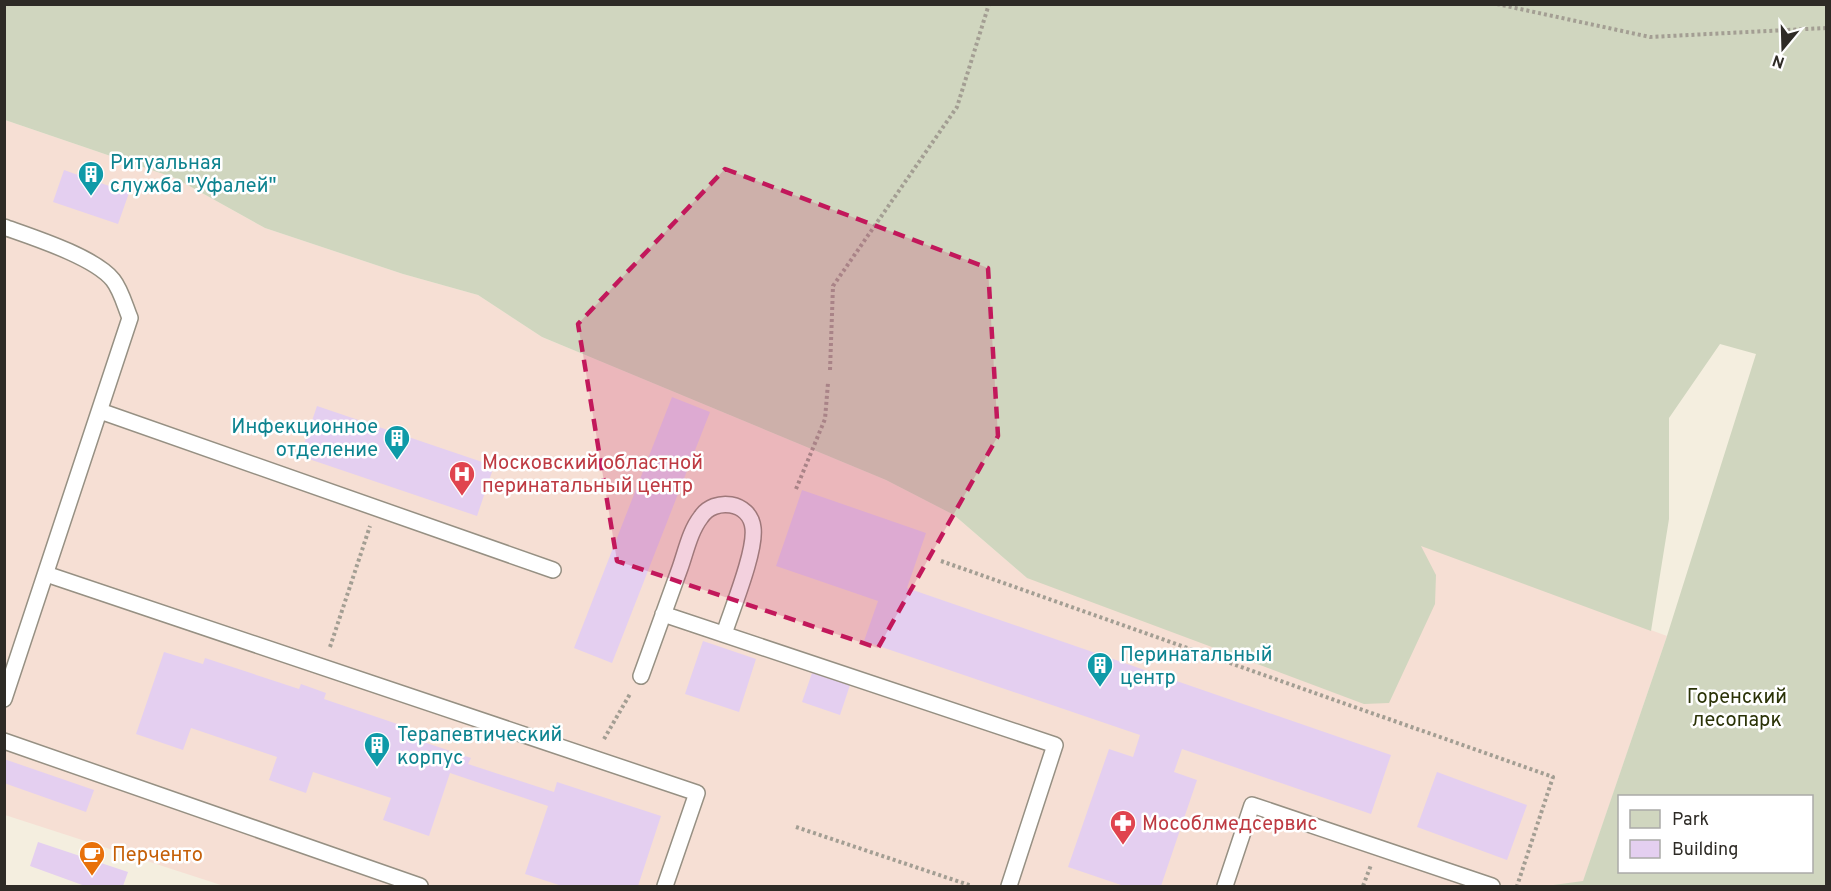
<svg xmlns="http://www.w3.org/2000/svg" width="1831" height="891" font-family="Overpass,sans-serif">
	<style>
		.medical { fill: #f6dfd4 }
		.green { fill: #d0d6bf; fill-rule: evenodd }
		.building { fill: #e4cff0 }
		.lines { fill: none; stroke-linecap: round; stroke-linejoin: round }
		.service-casing { stroke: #969083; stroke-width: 18 }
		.path { stroke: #a39e93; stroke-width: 4; stroke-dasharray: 3 3; stroke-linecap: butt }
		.service { stroke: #fff; stroke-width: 15 }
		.marked { fill: #c2185b; fill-opacity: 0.2; stroke: #c2185b; stroke-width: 4.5; stroke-dasharray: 12 8; stroke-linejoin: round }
		.labels { text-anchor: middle; stroke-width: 5; stroke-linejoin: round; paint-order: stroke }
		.culture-label { font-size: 20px; fill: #0d838f; stroke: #fff; text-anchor: start }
		.health-label { font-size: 20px; fill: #be3a42; stroke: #fff; text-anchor: start }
		.park-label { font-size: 20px; fill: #2a3206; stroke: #fff }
		.food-label { font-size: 20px; fill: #c56008; stroke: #fff; text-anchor: start }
	</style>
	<rect width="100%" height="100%" fill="#f4eedf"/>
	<path class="medical" d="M5,120L175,178L265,228L403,274L478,295L542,337L886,480L954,515L1027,578L1435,575L1420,545L1667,636L1583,882L1546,886H224L5,815Z"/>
	<path class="green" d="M5,4L1826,5V886H1546L1583,881L1667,636L1756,354L1720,344L1669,418V519L1651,631L1421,546L1436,575L1435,604L1389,703L1364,704L1027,578L954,515L886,480L542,337L478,295L403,274L265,228L175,178L5,120ZM1620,796H1812V872H1620Z"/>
	<path class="building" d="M64,170L129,193L118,224L53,202Z
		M672,397L710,412L612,663L574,648Z
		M317,406L494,466L477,516L300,456Z
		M802,490L926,533L907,588L1391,755L1371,814L1182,749L1174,772L1197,780L1161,886H1124L1068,867L1109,749L1133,757L1140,735L864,641L878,601L776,566Z
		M703,641L756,659L739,712L685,694Z
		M164,652L203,664L205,658L299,689L301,684L326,693L324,699L412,729L409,737L471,758L468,764L554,792L557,782L661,816L638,886H562L525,874L548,806L450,773L429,836L383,820L391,798L313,772L306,793L269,780L277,757L191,728L183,750L136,734Z
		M812,673L850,685L840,715L802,702Z
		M4,759L94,790L86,812L4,783Z
		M1437,772L1527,805L1507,860L1417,827Z
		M38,842L128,872L123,886H85L30,866Z"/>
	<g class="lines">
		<g class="service-casing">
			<path id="service" d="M4,227C32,237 95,257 113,280C121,290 125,306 130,318L4,699
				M100,411L553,570
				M46,574L697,793L665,886
				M663,614L1055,745L1009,886
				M641,676C654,640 667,604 680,568C686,551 690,531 701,517C714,497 750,501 753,528C756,551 732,609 724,634
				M4,741L420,886
				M1225,886L1252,805L1492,886"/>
		</g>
		<path class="path" d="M1497,4L1650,37L1826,28
			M830,370L833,286L957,107L989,4
			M796,489L825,419L828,383
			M941,561L1553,777L1517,886
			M330,647L370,526
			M604,739L630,694
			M796,827L972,886
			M1363,886L1371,865"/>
		<use href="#service" class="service"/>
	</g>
	<path class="marked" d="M725,169L988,268L998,436L878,648L617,561L578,324Z"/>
	<defs>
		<g id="building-pin" transform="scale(1.35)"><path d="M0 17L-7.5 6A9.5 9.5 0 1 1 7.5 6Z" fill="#0f9aa8" stroke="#fff"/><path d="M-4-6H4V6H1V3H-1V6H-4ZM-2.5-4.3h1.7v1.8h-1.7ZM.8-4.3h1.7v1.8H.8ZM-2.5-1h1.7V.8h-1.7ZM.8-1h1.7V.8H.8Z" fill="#fff"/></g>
		<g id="hospital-pin" transform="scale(1.35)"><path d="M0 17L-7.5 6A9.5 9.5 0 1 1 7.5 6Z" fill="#e0444e" stroke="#fff"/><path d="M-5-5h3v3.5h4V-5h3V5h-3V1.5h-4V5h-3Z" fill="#fff"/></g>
		<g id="pharmacy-pin" transform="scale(1.35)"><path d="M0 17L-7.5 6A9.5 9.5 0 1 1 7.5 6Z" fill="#e0444e" stroke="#fff"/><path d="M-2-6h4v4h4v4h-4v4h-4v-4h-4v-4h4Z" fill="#fff"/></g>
		<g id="cafe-pin" transform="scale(1.35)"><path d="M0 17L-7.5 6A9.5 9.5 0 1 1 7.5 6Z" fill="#e8710a" stroke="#fff"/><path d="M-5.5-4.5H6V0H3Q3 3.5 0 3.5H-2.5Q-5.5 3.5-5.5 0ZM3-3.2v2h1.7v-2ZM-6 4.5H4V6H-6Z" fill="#fff"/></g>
	</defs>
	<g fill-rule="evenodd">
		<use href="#building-pin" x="91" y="174"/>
		<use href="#building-pin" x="397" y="438"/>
		<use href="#hospital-pin" x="462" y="474"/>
		<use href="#building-pin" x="1100" y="665"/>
		<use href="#building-pin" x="377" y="745"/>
		<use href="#pharmacy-pin" x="1123" y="823"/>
		<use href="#cafe-pin" x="92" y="854"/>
	</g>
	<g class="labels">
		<g class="culture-label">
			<text x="110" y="169">Ритуальная<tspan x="110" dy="23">служба "Уфалей"</tspan></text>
			<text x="378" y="433" text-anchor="end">Инфекционное<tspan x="378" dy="23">отделение</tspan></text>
			<text x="1120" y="661">Перинатальный<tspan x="1120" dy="23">центр</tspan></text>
			<text x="397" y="741">Терапевтический<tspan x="397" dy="23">корпус</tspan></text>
		</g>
		<g class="health-label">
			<text x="482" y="469">Московский областной<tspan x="482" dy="23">перинатальный центр</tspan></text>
			<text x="1142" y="830">Мособлмедсервис</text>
		</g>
		<g class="park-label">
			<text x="1737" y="703">Горенский<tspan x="1737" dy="23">лесопарк</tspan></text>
		</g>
		<g class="food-label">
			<text x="112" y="861">Перченто</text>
		</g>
	</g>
	<rect width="1831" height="891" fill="none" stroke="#2e2b26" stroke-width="12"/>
	<rect x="1618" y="795" width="195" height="78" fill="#ffffff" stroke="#abaaa8" stroke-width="1.5"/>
	<rect x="1630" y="810" width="30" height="18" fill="#d0d6bf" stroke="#abaaa8" stroke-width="1.5"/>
	<text x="1672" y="825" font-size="18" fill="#2e2b26">Park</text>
	<rect x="1630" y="840" width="30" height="18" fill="#e4cff0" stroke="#abaaa8" stroke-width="1.5"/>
	<text x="1672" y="855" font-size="18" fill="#2e2b26">Building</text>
	<g transform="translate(1783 48) rotate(199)" stroke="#ffffff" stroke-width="4.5" paint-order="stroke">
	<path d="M0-4.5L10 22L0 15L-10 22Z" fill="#2e2b26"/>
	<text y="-9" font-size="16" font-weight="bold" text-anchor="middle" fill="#2e2b26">N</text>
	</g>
</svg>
